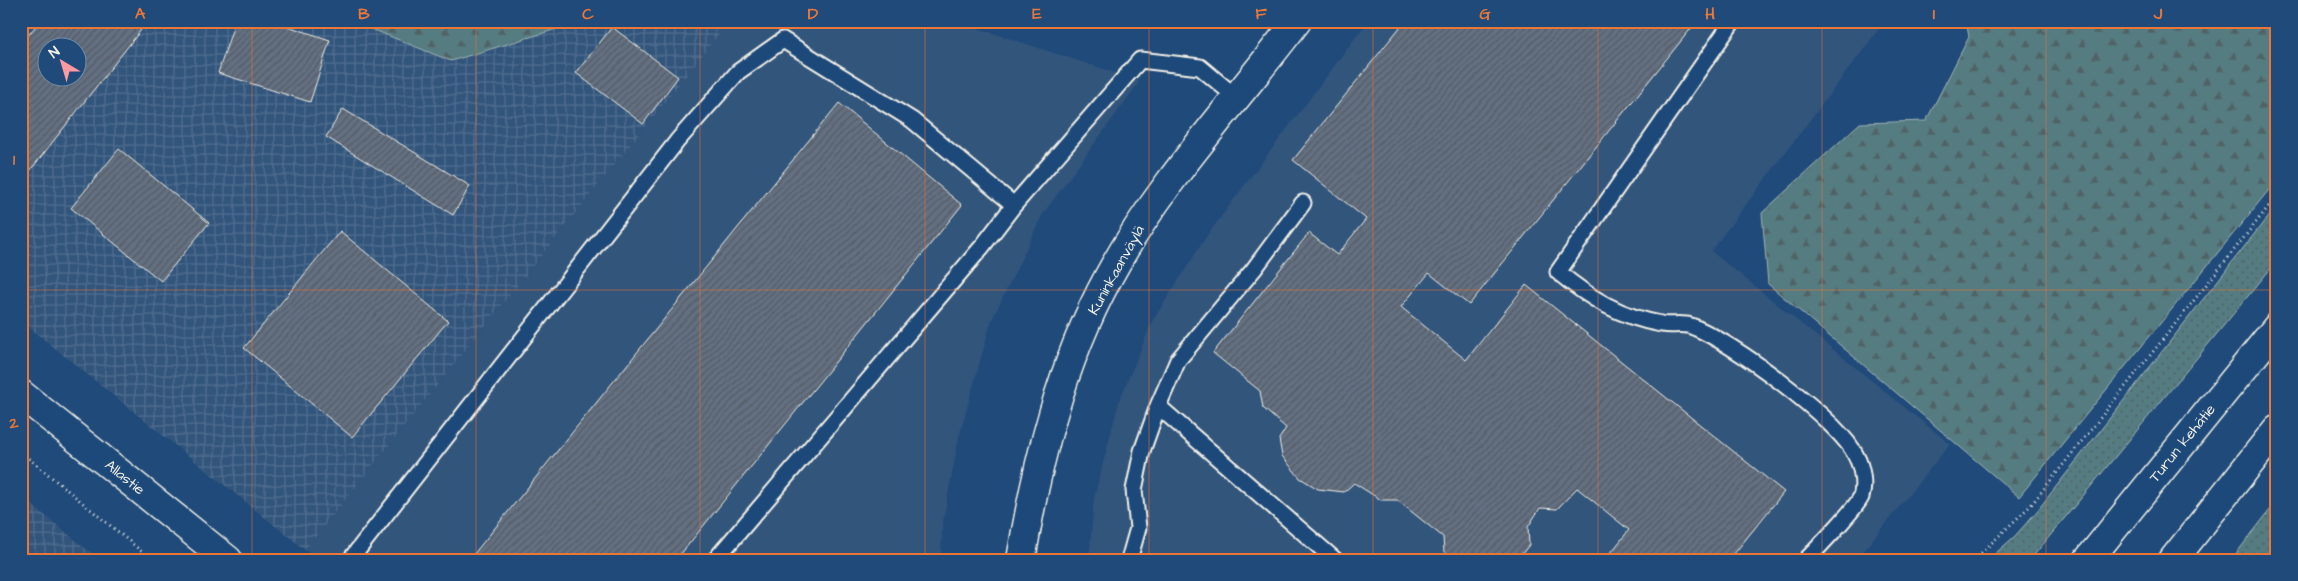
<svg xmlns="http://www.w3.org/2000/svg" width="2298" height="581" font-family="'Architects Daughter',sans-serif">
	<style>
		.built { fill: #33557c }
		.industrial { fill: url(#industrial-grid); fill-rule: evenodd }
		.grass { fill: url(#grass-dots); stroke: #a4b6b4 }
		.forest { fill: url(#forest-firs); stroke: #a4b6b4 }
		.building { fill: url(#building-hatch); stroke: #f4f1e8; fill-rule: evenodd }
		.lines { fill: none; stroke-linecap: round; stroke-linejoin: round }
		.service-casing { stroke: #f4f1e8; stroke-width: 19 }
		.minor-casing { stroke: #f4f1e8; stroke-width: 31 }
		.tertiary-casing { stroke: #f4f1e8; stroke-width: 31 }
		.trunk-casing { stroke: #f4f1e8; stroke-width: 31 }
		.path { stroke: #f4f1e8; stroke-width: 3; stroke-dasharray: 1 4; stroke-linecap: butt }
		.service { stroke: #1f4a7a; stroke-width: 15 }
		.minor { stroke: #1f4a7a; stroke-width: 28 }
		.tertiary { stroke: #1f4a7a; stroke-width: 28 }
		.trunk { stroke: #1f4a7a; stroke-width: 28 }
		.grid { fill: none; stroke: #ea7738; stroke-width: 1; stroke-opacity: 0.55 }
		.labels { text-anchor: middle; stroke-width: 4; stroke-linejoin: round; paint-order: stroke }
		.street-label { font-size: 15px; fill: #f4f1e8; stroke: #1f4a7a }
		.neatline { fill: none; stroke: #ea7738; stroke-width: 2 }
		.grid-label { font-size: 16px; text-anchor: middle; font-weight: bold; fill: #ea7738 }
	</style>
	<defs>
		<pattern id="industrial-grid" width="8" height="8" patternUnits="userSpaceOnUse" patternTransform="scale(1.25)"><rect width="8" height="8" fill="#33557c"/><path d="M0 4h8M4 0v8" fill="none" stroke="#516e8f"/></pattern>
		<pattern id="grass-dots" width="8" height="8" patternUnits="userSpaceOnUse" patternTransform="scale(1.25)"><rect width="8" height="8" fill="#557b81"/><path d="M2 2h.1M6 6h.1" fill="none" stroke="#506466" stroke-width="1.8" stroke-linecap="round"/></pattern>
		<pattern id="forest-firs" width="22" height="20" patternUnits="userSpaceOnUse" patternTransform="scale(1.25)"><rect width="22" height="20" fill="#557b81"/><path d="M5 1l3.5 6h-7zM16 11l3.5 6h-7z" fill="#506466"/></pattern>
		<pattern id="building-hatch" width="6" height="6" patternUnits="userSpaceOnUse" patternTransform="scale(1.25)"><rect width="6" height="6" fill="#637082"/><path d="M-1 1l2-2M0 6l6-6M5 7l2-2" fill="none" stroke="#555a61"/></pattern>
	</defs>
	<rect width="100%" height="100%" fill="#1f4a7a"/>
	<filter id="ink" filterUnits="userSpaceOnUse"><feTurbulence type="fractalNoise" baseFrequency=".02" numOctaves="2"/><feDisplacementMap in="SourceGraphic" scale="10" xChannelSelector="R" yChannelSelector="G"/><feConvolveMatrix kernelMatrix="1 2 1 2 8 2 1 2 1" color-interpolation-filters="sRGB"/></filter>
	<g filter="url(#ink)">
		<path class="built" d="M730,21H956L1140,81L1043,214L991,322L959,437L942,527L941,560H320L305,550Z
			M1368,21H1885L1711,251L1950,444L1856,560H1089L1094,498L1119,401L1153,320L1208,234Z"/>
		<path class="industrial" d="M21,21H352L451,61L583,21H730L305,550L21,321ZM48,48H78V78H48Z
			M21,496L100,560H21Z"/>
		<path class="grass" d="M2277,205V261L2030,560H1988L2015,536L2037,511Z
			M2277,501V560H2231Z"/>
		<path class="forest" d="M352,21H583L451,61Z
			M1966,21L2277,22V180L2019,497L1768,284L1762,213L1860,123L1926,121L1969,37Z"/>
		<path class="building" d="M40,21H148L25,177L21,173V44ZM48,48H78V78H48Z
			M235,21H272L330,40L310,102L218,73Z
			M1405,21H1697L1469,305L1429,273L1401,307L1466,360L1526,285L1784,492L1729,560H1605L1629,530L1577,488L1557,509L1540,508L1528,527L1529,545L1517,560H1453L1444,552L1443,537L1397,500H1381L1354,483L1344,492L1318,489L1300,478L1282,456L1279,439L1286,428L1263,408L1260,391L1213,353L1309,233L1337,255L1366,219L1293,160Z
			M612,27L678,77L643,124L576,73Z
			M839,103L962,205L676,560H469Z
			M343,109L470,186L453,215L326,137Z
			M119,149L209,223L161,281L71,208Z
			M340,231L448,321L352,437L244,348Z"/>
		<g class="lines">
			<g class="service-casing">
				<path id="service" d="M1733,21L1558,272C1589,298 1621,317 1661,324C1671,326 1682,323 1691,326C1730,340 1839,420 1856,456C1862,467 1865,485 1861,497C1857,507 1816,550 1806,560
					M1014,205L1140,60L1200,67L1237,98
					M1158,406L1335,560
					M350,560L678,140L738,72L783,40L912,120L1014,205L981,248L715,560
					M1129,560L1138,528L1134,490L1142,451L1158,406L1178,360L1254,269L1303,203"/>
			</g>
			<g class="minor-casing">
				<path id="minor" d="M21,394L228,560"/>
			</g>
			<g class="tertiary-casing">
				<path id="tertiary" d="M1021,560C1037,462 1061,364 1109,276C1158,185 1234,104 1297,21"/>
			</g>
			<g class="trunk-casing">
				<path id="trunk" d="M2088,560L2277,327
					M2173,560L2277,429"/>
			</g>
			<path class="path" d="M21,452L152,560
				M1974,560L2031,505L2277,196"/>
			<use href="#service" class="service"/>
			<use href="#minor" class="minor"/>
			<use href="#tertiary" class="tertiary"/>
			<use href="#trunk" class="trunk"/>
		</g>
	</g>
	<path class="grid" d="M252,21V560M476,21V560M700,21V560M925,21V560M1149,21V560M1373,21V560M1598,21V560M1822,21V560M2046,21V560M21,290H2277"/>
	<g class="labels">
		<g class="street-label">
			<text transform="translate(1116 270) rotate(-61)" y="5">Kuninkaanväylä</text>
			<text transform="translate(2182 443) rotate(-51)" y="5">Turun kehätie</text>
			<text transform="translate(125 477) rotate(39)" y="5">Allastie</text>
		</g>
	</g>
	<rect width="2298" height="581" fill="none" stroke="#1f4a7a" stroke-width="55"/>
	<g transform="translate(62 62) rotate(322)"><circle r="24" fill="#1f4a7a" stroke="#748da6"/>
	<path d="M0-4L9 19L0 12L-9 19Z" fill="#ff9aa2"/>
	<text y="-8" font-size="14" font-weight="bold" text-anchor="middle" fill="#f4f1e8">N</text>
	</g>
	<rect x="28" y="28" width="2242" height="526" class="neatline"/>
	<g class="grid-label">
		<text x="140" y="19">A</text>
		<text x="364" y="19">B</text>
		<text x="588" y="19">C</text>
		<text x="813" y="19">D</text>
		<text x="1037" y="19">E</text>
		<text x="1261" y="19">F</text>
		<text x="1485" y="19">G</text>
		<text x="1710" y="19">H</text>
		<text x="1934" y="19">I</text>
		<text x="2158" y="19">J</text>
		<text x="14" y="165">1</text>
		<text x="14" y="428">2</text>
	</g>
</svg>
